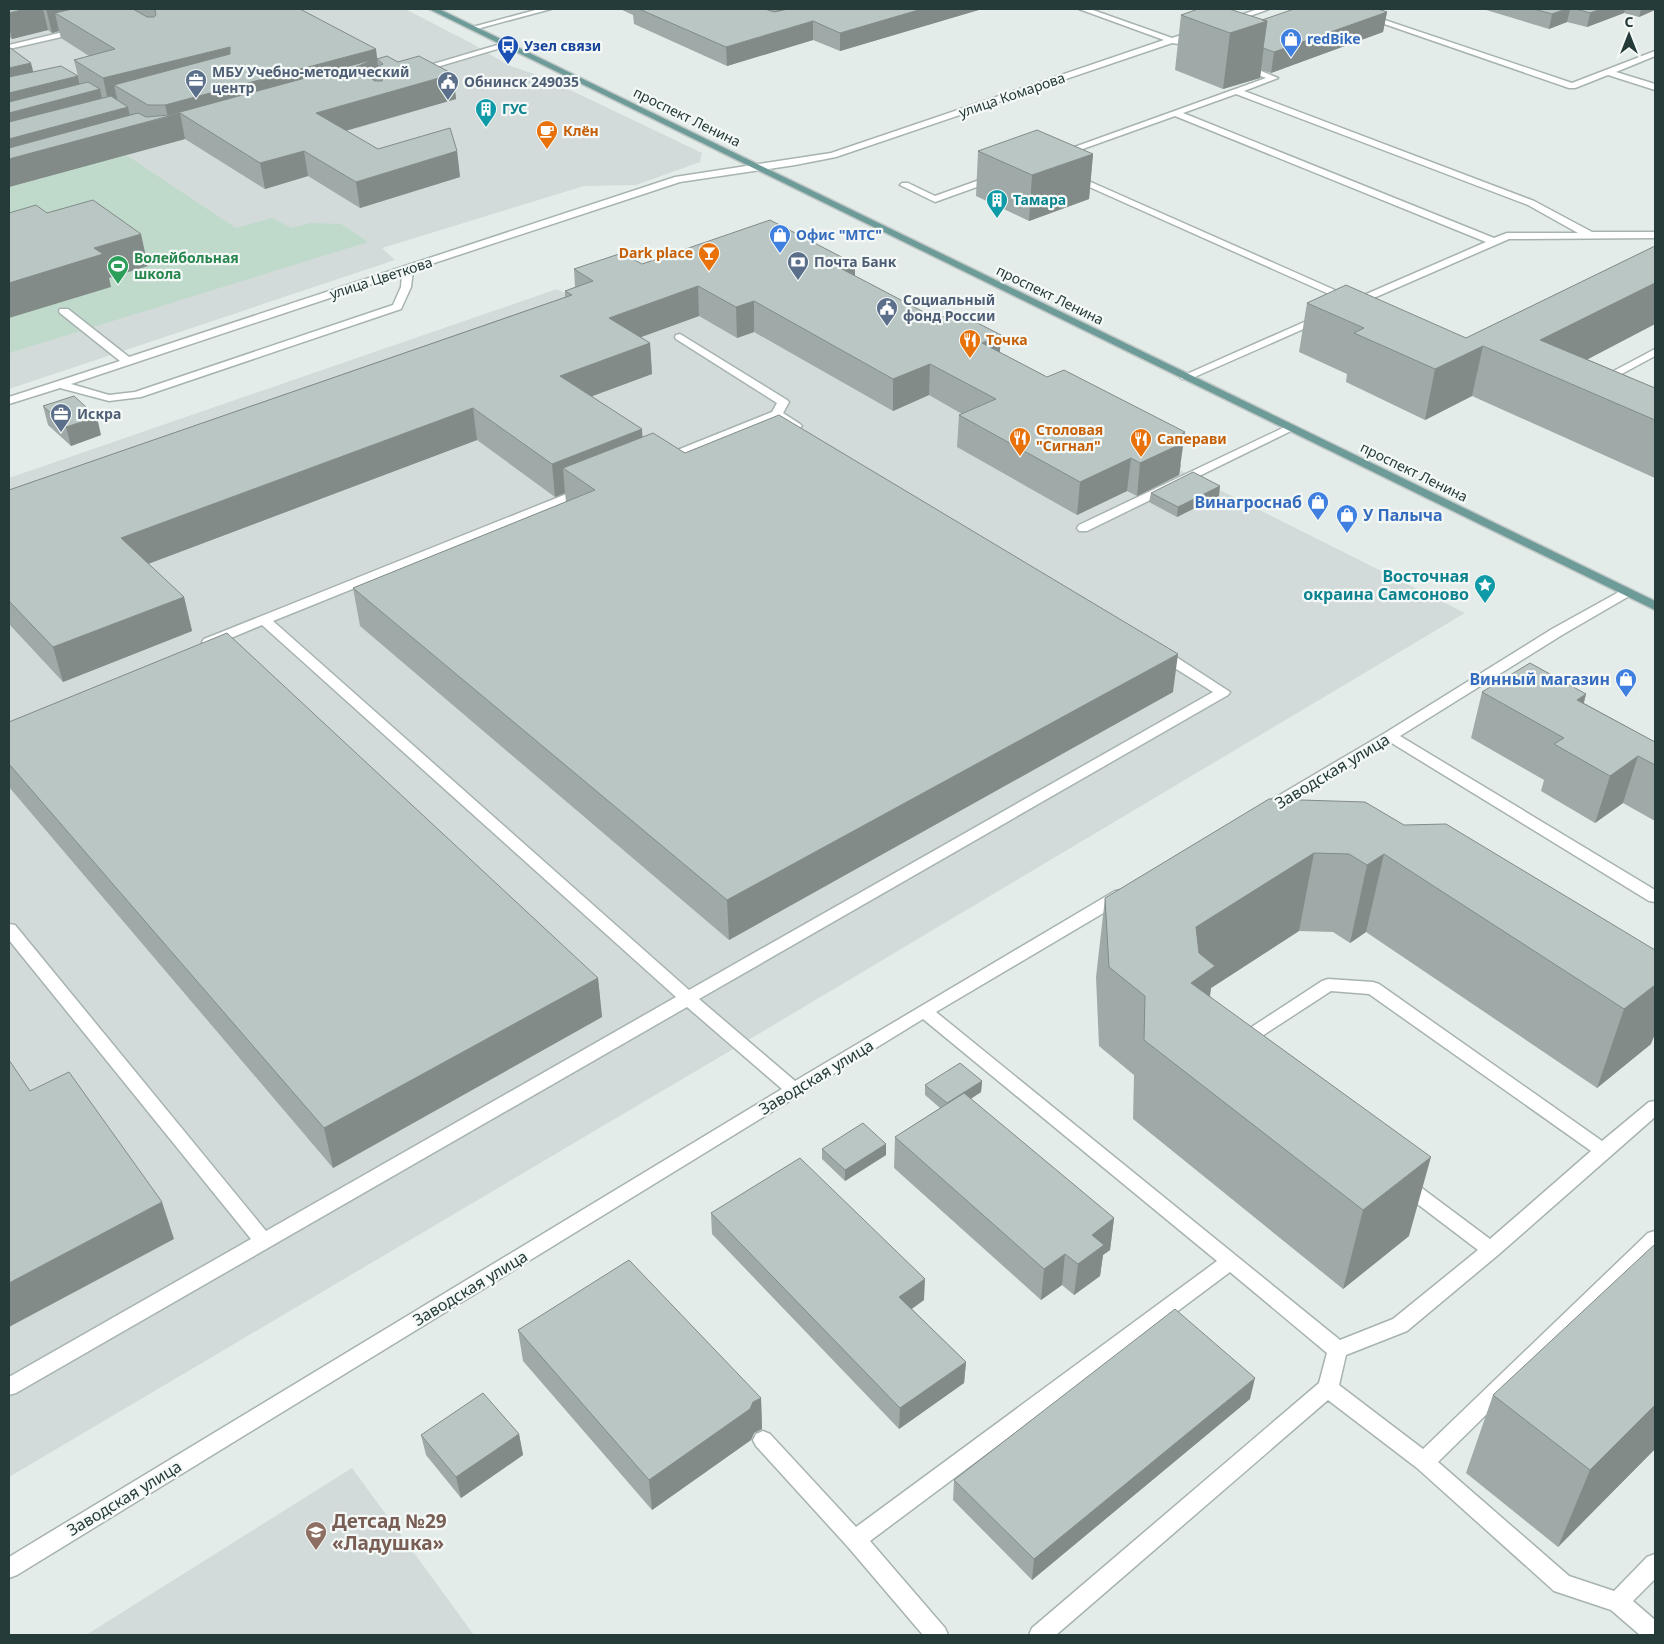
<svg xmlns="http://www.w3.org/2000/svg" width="1664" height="1644" font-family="'Noto Sans',sans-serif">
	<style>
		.built { fill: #d2dbd9 }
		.green { fill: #bfdacb }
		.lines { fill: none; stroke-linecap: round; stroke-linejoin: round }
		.minor-casing { stroke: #a7b3b1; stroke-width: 3 }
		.major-casing { stroke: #c2c8c8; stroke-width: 3 }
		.minor { fill: #fff; fill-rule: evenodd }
		.major { fill: #6d9c98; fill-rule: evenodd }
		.wall { fill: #9faaa8 }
		.shaded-wall { fill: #828b88 }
		.building { fill: #b9c6c3; stroke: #828b88 }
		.labels { text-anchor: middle; stroke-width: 4.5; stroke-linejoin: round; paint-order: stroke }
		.far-shop-label { font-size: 14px; font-weight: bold; fill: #366cbe; stroke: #f4f9f7; text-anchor: start }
		.far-transit-label { font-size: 14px; font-weight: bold; fill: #164399; stroke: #f4f9f7; text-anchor: start }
		.far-service-label { font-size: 14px; font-weight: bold; fill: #4e5e75; stroke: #f4f9f7; text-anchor: start }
		.far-street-label { font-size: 14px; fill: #253b39; stroke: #f4f9f7 }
		.far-culture-label { font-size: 14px; font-weight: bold; fill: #0d838f; stroke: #f4f9f7; text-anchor: start }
		.far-food-label { font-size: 14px; font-weight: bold; fill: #c56008; stroke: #f4f9f7; text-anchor: start }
		.far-leisure-label { font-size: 14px; font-weight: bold; fill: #27864d; stroke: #f4f9f7; text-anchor: start }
		.shop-label { font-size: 16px; font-weight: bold; fill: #366cbe; stroke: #f4f9f7; text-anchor: end }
		.culture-label { font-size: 16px; font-weight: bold; fill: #0d838f; stroke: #f4f9f7; text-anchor: end }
		.street-label { font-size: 16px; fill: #253b39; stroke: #f4f9f7 }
		.near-education-label { font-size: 19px; font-weight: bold; fill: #785e54; stroke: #f4f9f7; text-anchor: start }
	</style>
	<rect width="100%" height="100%" fill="#e4ece9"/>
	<path class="built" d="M9,9H405L471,43L508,65L543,77L702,153L700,162L636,185L584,186L382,248L395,260L9,389Z
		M624,283L1061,402L1181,465L1176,468L1465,613L740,1045L9,1477V478L557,289L576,299Z
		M352,1468L474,1635H86Z"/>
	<path class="green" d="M126,155L236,228L272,218L292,228L310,223L341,224L368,242L9,353V187Z"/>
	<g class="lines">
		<g class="minor-casing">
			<path id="minor" d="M539,9H551L473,30L469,28Z
				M1079,9H1090L1172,38L1197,30L1201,32L1179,41V44L1172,43L836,157L795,165L680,182L413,270L411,287L401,309L141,397L109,401L60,388L9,404V397L120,361L60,313L59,311L60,309H68L129,357L675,177L831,153L1164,40ZM402,274L401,287L393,305L135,392L109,395L71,384Z
				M1258,9H1269L1231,23L1224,21Z
				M1341,9H1352L1572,83L1655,51V56L1616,72L1655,84V90L1608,75L1575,88H1569Z
				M80,28L84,30L83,32L9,49V45Z
				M504,43L511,45L420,72L413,70Z
				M1242,63L1278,78L1244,91L1534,201L1592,232H1655V238L1509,239L1353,307L1349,306V303L1067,177L1072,174L1075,175L1355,299L1486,242L1175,116L1063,156H1057L1055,154L1266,78L1239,68V64ZM1236,94L1528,205L1578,233H1507L1494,238L1183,113Z
				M996,174L999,175V179L935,202L900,185L902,183H908L935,196Z
				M1320,315L1324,316L1325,318L1324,320L1190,379H1182L1180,377Z
				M680,334L787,400L789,402L783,413L800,424L802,426L800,428H792L776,418L668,463H660L658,460L660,457L772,412L777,403L676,339L675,337L676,335Z
				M1655,349V356L1603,384H1595L1593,382Z
				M1289,425L1295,428L1293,430L1087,531H1079L1077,528L1079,525Z
				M584,487L588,488L590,491L588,494L273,621L689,990L1213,692L1154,655L1152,652L1154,649H1164L1230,692L1228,695L699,999L795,1081L1115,891L1121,890L1127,891L1129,895L1127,899L936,1012L1340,1340L1393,1319L1478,1250L1399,1190L1396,1185L1399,1180L1405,1178L1411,1180L1490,1239L1591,1151L1369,994L1331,991L1262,1036L1264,1049L1262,1053L1256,1055L1250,1053L1245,1034L1247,1030L1322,981L1328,979L1373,982L1379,984L1602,1141L1649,1102L1655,1101V1117L1498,1255L1407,1331L1346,1355L1339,1385L1423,1449L1648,1233L1655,1231V1249L1438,1462L1569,1576L1614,1591L1647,1557L1655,1554V1579L1633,1601L1655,1620V1635H1640L1611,1610L1554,1591L1417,1468L1328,1400L1056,1635H1029L1032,1628L1319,1383L1327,1353L1230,1272L870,1541L945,1628L948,1635H923L848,1547L756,1446L753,1440L756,1434L763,1431L770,1434L856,1527L1217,1261L923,1019L17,1575L9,1578V1557L782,1089L687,1007L16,1393L9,1395V1377L251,1239L9,940V924L15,925L266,1231L676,997L262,625L214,645H204L202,642L204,639Z
				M1626,588L1633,592L1631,595L1562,635L1400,736L1655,890V902L1649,901L1390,742L1271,812H1261L1259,809L1261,806L1385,733L1552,629Z"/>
		</g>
		<g class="major-casing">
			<path id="major" d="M429,9H439L1655,601V610Z"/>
		</g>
		<use href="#minor" class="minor"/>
		<use href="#major" class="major"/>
	</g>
	<path class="wall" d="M9,9H300L378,67L377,59L398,62L453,74L456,99L346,131L378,149L457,151L460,177L360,208L308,176L265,189L185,139L9,187L34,72L80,84L74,60L89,56L61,38L59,31L52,33L48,30L12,39L9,37Z
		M620,9H982L840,51L813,40L727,66L634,24L633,15Z
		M1483,9H1655V10L1639,17L1624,13L1587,27L1567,22L1549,29Z
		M1387,12L1383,32L1271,73L1261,70L1260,78L1223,89L1175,70L1181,15L1262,20Z
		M978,151L1093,154L1089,199L1029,221L976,196Z
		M1655,246V324L1587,359L1655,388V478L1472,396L1425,420L1346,382L1347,374L1299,352L1307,303L1466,338Z
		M642,264H855V276L1000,353L1181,465L1179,475L1137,496L1127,491L1077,515L957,447L959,415L962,414L929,395L893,411L754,332L737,338L699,316L641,337L650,343L652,374L592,396L642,437L685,453L1173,692L729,940L360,626L353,588L566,502L565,493L555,497L477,440L148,564L184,597L192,631L63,682L9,624V490L565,297V291L575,287L574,269Z
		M43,406L101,435L71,446L48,425Z
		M1151,493L1219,496L1177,517L1149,502Z
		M1482,692L1586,694L1584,703L1655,742V821L1623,803L1595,823L1541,791L1544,780L1471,738Z
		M9,722L598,978L602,1017L333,1168L9,787Z
		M1404,825L1655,950L1651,1044L1597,1088L1366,932L1350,943L1333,932L1299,931L1211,988L1210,996L1409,1236L1343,1289L1133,1119L1134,1075L1099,1046L1096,977L1105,898Z
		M982,1081L981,1092L971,1099L1114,1218L1110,1250L1103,1255L1100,1276L1074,1295L1062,1285L1041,1300L894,1168L895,1137L940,1108L925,1095V1085Z
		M886,1144V1155L845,1181L822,1159V1149Z
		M711,1213L924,1300L912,1309L966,1362L964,1383L899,1429L712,1234Z
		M518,1330L761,1398L762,1429L754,1433L751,1440L652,1510L523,1361Z
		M1493,1395L1655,1449L1558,1547L1466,1473Z
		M1250,1399L1032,1580L953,1500L954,1480Z
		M519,1434L523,1455L461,1498L426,1455L421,1435Z"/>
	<path class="shaded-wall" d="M26,9H43L48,30L12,39L9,27V13Z
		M46,9H132L55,13L59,31L52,33Z
		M777,9H818L777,22Z
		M922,9H982L840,51V33Z
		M1566,9H1570L1567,22L1549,29L1552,14Z
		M1601,9H1625L1624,13L1587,27L1590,13Z
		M1641,9H1655V10L1639,17Z
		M1387,12L1383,32L1271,73L1274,52Z
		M813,21V40L727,66L726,47Z
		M1267,21L1260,78L1223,89L1230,33Z
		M230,47L235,74L114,85L118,103L109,105L103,78Z
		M376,49L379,72L373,69L375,85L180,113L185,139L9,187V68L31,63L37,86L78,76L82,94L100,89L105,113L128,107L132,126L168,117L165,105Z
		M453,74L456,99L320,138L316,113Z
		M304,151L308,176L265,189L260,163Z
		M457,151L460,177L360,208L356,182Z
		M1093,154L1089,199L1029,221L1032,175Z
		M141,234L148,266L109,278L111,287L9,318V283L94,248Z
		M855,264V294L842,269Z
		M1655,283V324L1554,377L1540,340Z
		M698,286L699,316L611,348L609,318Z
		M754,301V332L737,338L736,307Z
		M1001,335L999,366L982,343Z
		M650,343L652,374L563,407L560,376Z
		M1483,346L1472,396L1425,420L1435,369Z
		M930,364L929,395L893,411V379Z
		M473,408L477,440L129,571L121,538Z
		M97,417L101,435L71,446L66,427Z
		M642,429L644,461L563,468L565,493L555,497L552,464Z
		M1185,432L1179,475L1137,496L1140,463L1174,438Z
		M1131,458L1127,491L1077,515L1080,482Z
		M1220,486L1219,496L1177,517L1178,507Z
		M184,597L192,631L63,682L53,647Z
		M1178,654L1173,692L729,940L727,900Z
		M1586,694L1573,740L1577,700Z
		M1638,756L1623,803L1595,823L1610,776Z
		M1314,853L1299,931L1211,988L1202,1045L1179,1062L1196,927Z
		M1384,854L1366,932L1350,943L1367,865Z
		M598,978L602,1017L333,1168L324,1128Z
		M1655,985V1034L1651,1044L1597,1088L1624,1009Z
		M982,1081L981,1092L946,1114L947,1104Z
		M886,1144V1155L845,1181V1170Z
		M1431,1157L1409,1236L1343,1289L1363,1210Z
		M162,1202L174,1239L9,1327V1283Z
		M1114,1218L1110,1250L1103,1255L1100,1276L1074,1295L1078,1264L1092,1235Z
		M1065,1254L1062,1285L1041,1300L1044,1269Z
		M925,1279L924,1300L898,1318L899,1297Z
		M966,1362L964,1383L899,1429L900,1408Z
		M1255,1378L1250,1399L1032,1580L1034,1559Z
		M761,1398L762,1429L754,1433L751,1440L652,1510L649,1480L753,1402Z
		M1655,1405V1449L1558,1547L1590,1470Z
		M519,1434L523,1455L461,1498L456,1477Z"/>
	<path class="building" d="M9,9H26L9,13Z
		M72,9H133L147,17H154L156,15L155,10L153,9H300L376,49L165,105H148L114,85L230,54V47L103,78L74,60L115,49L55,13Z
		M639,9H765L774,12L788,9H922L840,33L813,21L726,47Z
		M1198,9H1229L1267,21L1230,33L1181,15Z
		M1294,9H1378L1387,12L1274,52L1263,48L1267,21L1262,20Z
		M1534,9H1566L1552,14Z
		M1576,9H1601L1590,13Z
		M9,47L31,63L9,68Z
		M387,56L398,62L419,56L453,74L316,113L378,149L450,128L457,151L356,182L304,151L260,163L180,113L9,159V148L138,113L146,117L169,115L375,59L356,67L355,69L375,81H382L383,79L382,74L373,69L383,64L377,59Z
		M61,66L78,76L9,93V77Z
		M88,82L100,89L9,113V102Z
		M111,96L128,107L9,139V122Z
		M1037,130L1093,154L1032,175L978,151Z
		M93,200L141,234L94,248L103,254L9,283V213L36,205L47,213Z
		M770,220L855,264L842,269L937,319L956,312L1001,335L982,343L1047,377L1064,370L1185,432L1174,438L1183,443L1140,463L1131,458L1080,482L959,415L996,399L930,364L893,379L754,301L736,307L698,286L609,318L650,343L560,376L642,429L552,464L473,408L121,538L184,597L53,647L9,601V490L572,295L565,291L593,281L574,269L622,253L642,264Z
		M1655,246V283L1540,340L1655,388V420L1483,346L1435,369L1354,333L1364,328L1307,303L1346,285L1466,338Z
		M74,396L97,417L66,427L43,406Z
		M779,415L1178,654L727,900L353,588L595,490L563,468L653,433L685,453Z
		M1193,472L1220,486L1178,507L1151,493Z
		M227,633L598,978L324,1128L9,764V722Z
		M1530,663L1586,694L1577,700L1655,742V765L1638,756L1610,776L1554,744L1564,738L1482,692Z
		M1269,799L1365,802L1404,825L1446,824L1655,950V985L1624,1009L1384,854L1367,865L1349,854L1314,853L1196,927L1199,953L1215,966L1191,983L1431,1157L1363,1210L1144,1040L1145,996L1109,967L1105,898Z
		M9,1060L30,1091L69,1072L162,1202L9,1283Z
		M960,1063L982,1081L947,1103L925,1085Z
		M964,1093L1114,1218L1092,1235L1104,1245L1078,1264L1065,1254L1044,1269L895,1137Z
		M863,1123L886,1144L845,1170L822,1149Z
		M800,1158L925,1279L899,1297L966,1362L900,1408L711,1213Z
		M1655,1244V1405L1590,1470L1493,1395Z
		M629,1260L761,1398L753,1402L750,1409L649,1480L518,1330Z
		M1175,1309L1255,1378L1034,1559L954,1480Z
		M483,1393L519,1434L456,1477L421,1435Z"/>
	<defs>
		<g id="shop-pin" transform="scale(1.125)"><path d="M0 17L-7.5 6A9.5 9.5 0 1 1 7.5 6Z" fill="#3f7fe0" stroke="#f4f9f7"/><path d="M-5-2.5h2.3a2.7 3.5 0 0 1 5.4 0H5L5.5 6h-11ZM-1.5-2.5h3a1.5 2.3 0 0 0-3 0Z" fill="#fff"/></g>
		<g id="bus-pin" transform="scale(1.125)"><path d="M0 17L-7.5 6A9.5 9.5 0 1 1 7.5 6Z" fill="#1a4fb4" stroke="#f4f9f7"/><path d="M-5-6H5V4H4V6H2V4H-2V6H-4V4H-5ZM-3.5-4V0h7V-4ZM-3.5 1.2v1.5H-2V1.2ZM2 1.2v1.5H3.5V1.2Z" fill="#fff"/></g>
		<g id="office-pin" transform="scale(1.125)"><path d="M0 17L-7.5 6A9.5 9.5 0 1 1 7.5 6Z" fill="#5c6f8a" stroke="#f4f9f7"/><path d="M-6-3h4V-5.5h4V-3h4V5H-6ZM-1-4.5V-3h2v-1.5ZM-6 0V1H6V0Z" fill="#fff"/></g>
		<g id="civic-pin" transform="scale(1.125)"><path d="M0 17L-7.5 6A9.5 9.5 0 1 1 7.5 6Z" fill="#5c6f8a" stroke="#f4f9f7"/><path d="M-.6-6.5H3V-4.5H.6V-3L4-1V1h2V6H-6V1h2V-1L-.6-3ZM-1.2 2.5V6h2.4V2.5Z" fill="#fff"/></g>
		<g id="building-pin" transform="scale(1.125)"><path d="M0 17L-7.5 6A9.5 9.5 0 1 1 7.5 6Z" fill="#0f9aa8" stroke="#f4f9f7"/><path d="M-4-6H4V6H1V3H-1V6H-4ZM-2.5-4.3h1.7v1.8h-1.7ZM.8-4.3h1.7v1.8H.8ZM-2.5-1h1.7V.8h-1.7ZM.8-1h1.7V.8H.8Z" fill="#fff"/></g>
		<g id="cafe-pin" transform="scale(1.125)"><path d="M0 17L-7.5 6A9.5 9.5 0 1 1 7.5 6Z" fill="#e8710a" stroke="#f4f9f7"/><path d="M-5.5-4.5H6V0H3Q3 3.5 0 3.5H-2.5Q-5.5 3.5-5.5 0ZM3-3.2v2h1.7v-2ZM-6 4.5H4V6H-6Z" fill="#fff"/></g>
		<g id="bar-pin" transform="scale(1.125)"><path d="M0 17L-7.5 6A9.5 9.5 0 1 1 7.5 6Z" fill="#e8710a" stroke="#f4f9f7"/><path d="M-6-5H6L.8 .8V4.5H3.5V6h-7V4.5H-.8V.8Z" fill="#fff"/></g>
		<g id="bank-pin" transform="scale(1.125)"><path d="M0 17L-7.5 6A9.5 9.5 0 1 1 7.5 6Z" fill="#5c6f8a" stroke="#f4f9f7"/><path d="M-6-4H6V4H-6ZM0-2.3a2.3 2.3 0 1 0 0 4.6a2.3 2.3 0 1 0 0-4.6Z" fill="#fff"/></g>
		<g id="stadium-pin" transform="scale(1.125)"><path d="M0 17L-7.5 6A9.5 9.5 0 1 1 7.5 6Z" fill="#2e9e5b" stroke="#f4f9f7"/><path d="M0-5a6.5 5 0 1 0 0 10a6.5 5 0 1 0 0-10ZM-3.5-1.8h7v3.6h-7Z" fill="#fff"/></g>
		<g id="restaurant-pin" transform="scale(1.125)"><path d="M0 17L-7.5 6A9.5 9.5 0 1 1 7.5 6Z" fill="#e8710a" stroke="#f4f9f7"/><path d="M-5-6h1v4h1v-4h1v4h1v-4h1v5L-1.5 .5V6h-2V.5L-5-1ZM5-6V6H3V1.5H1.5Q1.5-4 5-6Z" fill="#fff"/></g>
		<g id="sight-pin" transform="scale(1.125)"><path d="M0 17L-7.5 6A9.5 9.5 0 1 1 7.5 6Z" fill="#0f9aa8" stroke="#f4f9f7"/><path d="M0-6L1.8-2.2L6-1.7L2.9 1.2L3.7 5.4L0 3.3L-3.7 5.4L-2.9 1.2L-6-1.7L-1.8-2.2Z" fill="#fff"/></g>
		<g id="school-pin" transform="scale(1.125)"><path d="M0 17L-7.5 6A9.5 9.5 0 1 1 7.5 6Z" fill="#8d6e63" stroke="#f4f9f7"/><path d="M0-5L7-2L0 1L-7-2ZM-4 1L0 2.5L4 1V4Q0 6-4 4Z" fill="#fff"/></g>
	</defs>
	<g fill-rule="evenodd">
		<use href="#shop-pin" x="1291" y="39"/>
		<use href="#bus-pin" x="508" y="46"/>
		<use href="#office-pin" x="196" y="80"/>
		<use href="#civic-pin" x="448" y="82"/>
		<use href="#building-pin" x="486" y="109"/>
		<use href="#cafe-pin" x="547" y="131"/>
		<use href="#building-pin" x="997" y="200"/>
		<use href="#shop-pin" x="780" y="235"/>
		<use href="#bar-pin" x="709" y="253"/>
		<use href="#bank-pin" x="798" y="262"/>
		<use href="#stadium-pin" x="118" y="266"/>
		<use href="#civic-pin" x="887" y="308"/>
		<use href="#restaurant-pin" x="970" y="340"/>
		<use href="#office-pin" x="61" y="414"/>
		<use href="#restaurant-pin" x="1020" y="438"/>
		<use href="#restaurant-pin" x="1141" y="439"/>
		<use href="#shop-pin" x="1318" y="502"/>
		<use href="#shop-pin" x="1347" y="515"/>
		<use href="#sight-pin" x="1485" y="585"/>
		<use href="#shop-pin" x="1626" y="679"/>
		<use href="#school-pin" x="316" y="1532"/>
	</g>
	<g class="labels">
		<g class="far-shop-label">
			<text x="1307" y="44">redBike</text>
			<text x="796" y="240">Офис "МТС"</text>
		</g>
		<g class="far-transit-label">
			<text x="524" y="51">Узел связи</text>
		</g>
		<g class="far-service-label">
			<text x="212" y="77">МБУ Учебно-методический<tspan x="212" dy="16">центр</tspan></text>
			<text x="464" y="87">Обнинск 249035</text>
			<text x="814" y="267">Почта Банк</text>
			<text x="903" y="305">Социальный<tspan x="903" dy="16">фонд России</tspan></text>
			<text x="77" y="419">Искра</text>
		</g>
		<g class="far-street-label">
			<text transform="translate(1012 95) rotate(-19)" y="5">улица Комарова</text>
			<text transform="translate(687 117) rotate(26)" y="5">проспект Ленина</text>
			<text transform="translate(381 278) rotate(-18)" y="5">улица Цветкова</text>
			<text transform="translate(1050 295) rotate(26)" y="5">проспект Ленина</text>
			<text transform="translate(1414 472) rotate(26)" y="5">проспект Ленина</text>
		</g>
		<g class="far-culture-label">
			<text x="502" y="114">ГУС</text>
			<text x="1013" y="205">Тамара</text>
		</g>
		<g class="far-food-label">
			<text x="563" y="136">Клён</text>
			<text x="693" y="258" text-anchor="end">Dark place</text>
			<text x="986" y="345">Точка</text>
			<text x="1036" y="435">Столовая<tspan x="1036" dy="16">"Сигнал"</tspan></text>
			<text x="1157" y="444">Саперави</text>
		</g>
		<g class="far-leisure-label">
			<text x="134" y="263">Волейбольная<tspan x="134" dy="16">школа</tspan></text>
		</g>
		<g class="shop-label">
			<text x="1302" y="508">Винагроснаб</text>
			<text x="1363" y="521" text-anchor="start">У Палыча</text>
			<text x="1610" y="685">Винный магазин</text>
		</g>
		<g class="culture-label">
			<text x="1469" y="582">Восточная<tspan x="1469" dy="18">окраина Самсоново</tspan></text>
		</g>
		<g class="street-label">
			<text transform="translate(1332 771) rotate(-31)" y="6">Заводская улица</text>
			<text transform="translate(816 1077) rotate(-31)" y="6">Заводская улица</text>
			<text transform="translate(470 1288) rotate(-31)" y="6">Заводская улица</text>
			<text transform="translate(124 1498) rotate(-31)" y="6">Заводская улица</text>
		</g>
		<g class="near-education-label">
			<text x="332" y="1528">Детсад №29<tspan x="332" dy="22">«Ладушка»</tspan></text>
		</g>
	</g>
	<rect width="1664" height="1644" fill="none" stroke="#253b39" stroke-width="20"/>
	<g transform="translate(1629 35)" stroke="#f4f9f7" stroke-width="4" paint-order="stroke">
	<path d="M0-4L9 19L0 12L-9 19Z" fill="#253b39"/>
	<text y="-8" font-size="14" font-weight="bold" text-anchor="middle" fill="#253b39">С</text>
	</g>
</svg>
